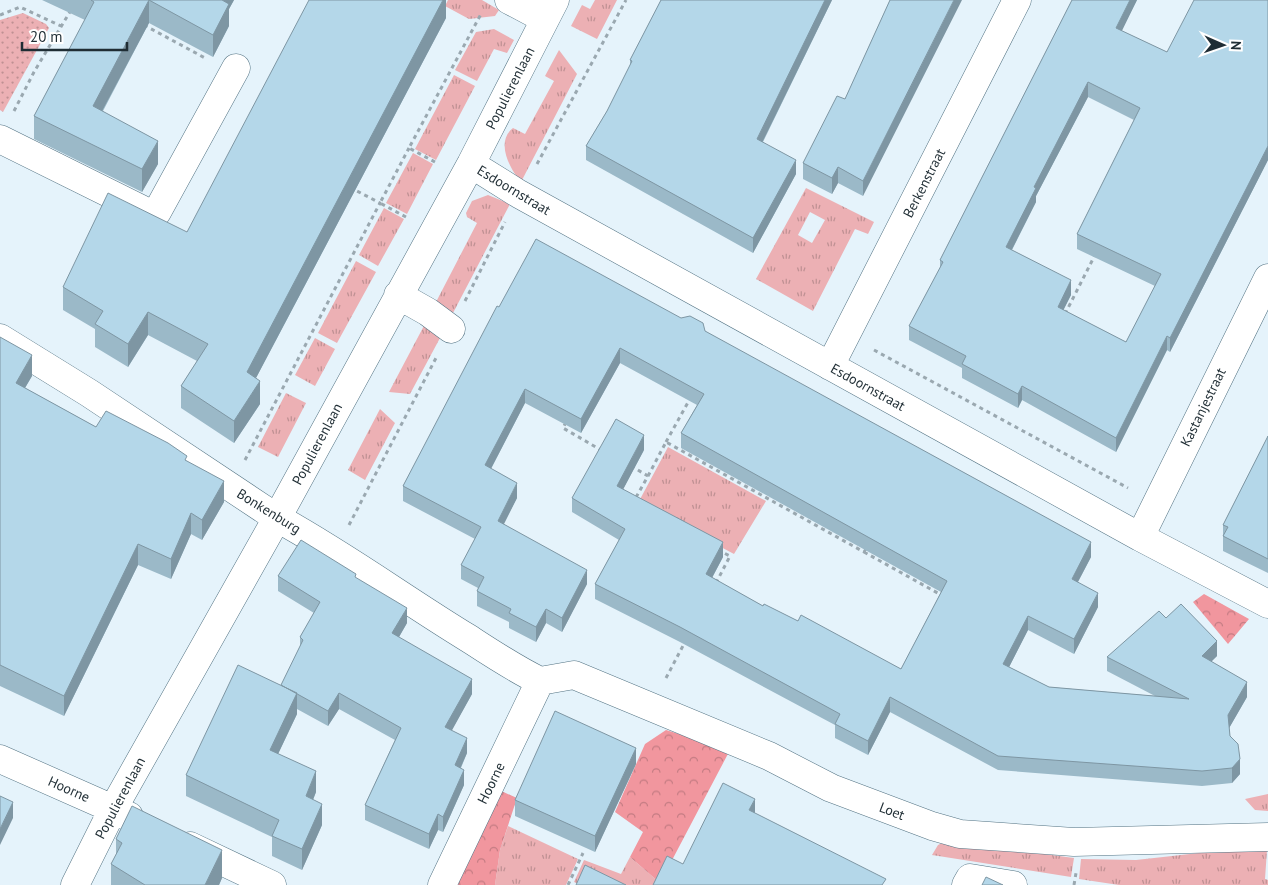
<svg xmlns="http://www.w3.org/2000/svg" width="1268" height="885" font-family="'PT Sans',sans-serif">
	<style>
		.grass { fill: url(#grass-tufts); fill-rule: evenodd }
		.forest { fill: url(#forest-crowns) }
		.garden { fill: url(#garden-dots) }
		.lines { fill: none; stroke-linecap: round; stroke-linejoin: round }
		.minor-casing { stroke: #537383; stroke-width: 29 }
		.path { stroke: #9aa8b0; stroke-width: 3; stroke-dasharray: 4 4; stroke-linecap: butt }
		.minor { stroke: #fff; stroke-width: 28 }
		.wall { fill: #9bb9c8; fill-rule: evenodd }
		.shaded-wall { fill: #7e96a3 }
		.building { fill: #b4d7e9; stroke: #7e96a3; fill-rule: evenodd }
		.labels { text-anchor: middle; stroke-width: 5; stroke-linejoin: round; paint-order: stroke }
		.street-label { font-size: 14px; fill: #1f2d34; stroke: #fff }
	</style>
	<defs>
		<pattern id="grass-tufts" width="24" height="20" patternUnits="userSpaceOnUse" patternTransform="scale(1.25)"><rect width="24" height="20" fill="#ecb0b4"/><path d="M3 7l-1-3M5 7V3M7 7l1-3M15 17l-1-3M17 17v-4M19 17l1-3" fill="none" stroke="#bf9093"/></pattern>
		<pattern id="forest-crowns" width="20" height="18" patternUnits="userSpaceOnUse" patternTransform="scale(1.25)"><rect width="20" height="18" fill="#f1969e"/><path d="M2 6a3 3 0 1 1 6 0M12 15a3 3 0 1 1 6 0" fill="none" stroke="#c37b82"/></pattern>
		<pattern id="garden-dots" width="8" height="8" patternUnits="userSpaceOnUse" patternTransform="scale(1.25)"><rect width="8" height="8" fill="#ecb0b4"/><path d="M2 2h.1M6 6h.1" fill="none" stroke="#bf9093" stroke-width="1.8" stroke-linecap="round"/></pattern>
	</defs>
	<rect width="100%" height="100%" fill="#e5f3fb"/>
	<path class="grass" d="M448,0H482L499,10L495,16L469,19L445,6Z
		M595,0H617L597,39L571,26L582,5L590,9Z
		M494,29L514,40L507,53L494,49L477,81L455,70L476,32Z
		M559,50L577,74L521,182C510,169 495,142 513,128L525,134L554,81L545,76Z
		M454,75L475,86L436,160L415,149Z
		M413,153L433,164L407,214L386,203Z
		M806,188L874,222L868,234L855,229L813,311L756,279ZM810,212L825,220L812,243L798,235Z
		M488,195L510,204L453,313L435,304L477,223L467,217L466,213L472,201Z
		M384,208L404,219L378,266L359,255Z
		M356,261L376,272L337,343L318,333Z
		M427,320L440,338L410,394L389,392Z
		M315,338L335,349L315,386L295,375Z
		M286,393L306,403L278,457L258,447Z
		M380,409L395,423L365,480L348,470Z
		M668,447L766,501L734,554L638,503Z
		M1268,794V811L1255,810L1245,799Z
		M508,826L578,859L566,885H495L500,850Z
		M946,841L1074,858L1071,877L932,855L938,845Z
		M1267,850L1265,879L1268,880V885H1119L1079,879L1081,859L1136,860L1199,853Z
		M630,857L660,883L659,885H581L574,882L584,860L621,874Z"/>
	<path class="forest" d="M1204,594L1249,619L1228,644L1193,602Z
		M666,730L730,750L660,883L630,857L643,832L615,812L645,744Z
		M499,790L517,798L500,850L495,885H455Z"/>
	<path class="garden" d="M23,13L46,24L49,28L3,112L0,110V20Z"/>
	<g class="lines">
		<g class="minor-casing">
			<path id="minor" d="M509,0L545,19
				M0,139L149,213L157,212L236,68
				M471,164L519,194L1140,537L1268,604
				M398,295L428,312L451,329
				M0,338L89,393L277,518C343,554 404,599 468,638C491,653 515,669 540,681
				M830,366L1017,0
				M1140,537L1268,278
				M540,681L574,675L769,756L831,788L932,826L960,834L1074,842L1268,837
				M0,759L129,816
				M190,846L272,885
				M75,885L113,809L277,518L471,164L555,0
				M442,885L540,681
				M966,885L970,878L1013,885"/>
		</g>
		<path class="path" d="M0,15L20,7L61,26
			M144,25L205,58
			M14,111L34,72L71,10
			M435,162L409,148L481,14
			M537,164L626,0
			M406,217L380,203L409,148
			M465,301L505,222
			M1065,314L1096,253
			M874,350L1128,488
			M566,422L563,428L601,450
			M666,442L691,397
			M245,460L380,203L353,189
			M631,466L648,476L635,499
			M648,476L666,442L864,552L868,546
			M349,525L436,358
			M864,552L943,596
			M716,583L730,556L720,551
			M666,678L685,642
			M568,885L583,853
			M1074,885L1076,873"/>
		<use href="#minor" class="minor"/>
	</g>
	<path class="wall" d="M42,0H234L229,9V26L213,57L149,23L103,111L158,164L142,192L34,139V116L85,20Z
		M446,0V18L256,378L260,404L234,443L181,408V386L197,361L148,335L128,367L95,347V329L63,310V287L187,232Z
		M661,0H832L763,142L796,174L753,253L586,160V146L607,111L630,66V60Z
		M890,0L863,196L838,183L832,194L803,179V163L845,99Z
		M1072,0H1137L1121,31L1167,52L1268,0V160L1170,352L1167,350L1116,452L1022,400L1018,408L962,378V368L909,340V326L940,268V260ZM1088,97L1134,120L1077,234V249L1155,286L1126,342L1063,310L1071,295L1012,250L1036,202V196Z
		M499,307L705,331L1091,557L1078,582L1098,607L1074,654L1028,630L1009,667L1049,687L1155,696L1107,671V657L1166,618L1217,656L1211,661L1247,697L1229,728L1230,736L1240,774L1232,783L1202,786L998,770L890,712L868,755L835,738V725L680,642L595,599V584L619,540L572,512V498L644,450L623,489L723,557L712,578L763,606L798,621L901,669L941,592L681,448V433L697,405L620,363L581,433L525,403L491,469L517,498L503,524L587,584L562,632L546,623L536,642L509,628V622L477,606V591L478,588L461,579V565L475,539L403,501V486Z
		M0,337L32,376L25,388L96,427L187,461L224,502L202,540L191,534L171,579L138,565L64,716L0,686Z
		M1268,436V573L1223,551V525Z
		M278,576L356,578L407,623L399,637L472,694L451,731L467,753L461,768L464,785L443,832L438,830L429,849L365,820V805L395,740L339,709L328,726L297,709V714L278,754L316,792L313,800L322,825L302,870L272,856V837L186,796V775L281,686L300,648V637L314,613L278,591Z
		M636,764L595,852L515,816V800Z
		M116,839L222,878L219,885H111V864L116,856Z"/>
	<path class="shaded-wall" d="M149,0V23L93,128V106Z
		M222,0H234L229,9V26L213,57V35Z
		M443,0H446V18L247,395V372Z
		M825,0H832L757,153V139Z
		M954,0H962L863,196V181Z
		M1130,0H1137L1116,43V28Z
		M1088,82V97L1036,196V202L1006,261V247L1034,187Z
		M158,141V164L142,192V169Z
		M1268,146V160L1170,352V338Z
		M796,160V174L753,253V238Z
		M838,167V183L832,194V178Z
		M1071,280V295L1058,321V307Z
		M148,312V335L128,367V344Z
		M1167,336V350L1116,452V438Z
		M620,348V363L581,433V419Z
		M32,355V376L16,403V383Z
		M260,381V404L234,443V421Z
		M1022,386V400L1018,408V394Z
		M525,389V403L485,480V465Z
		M644,435V450L617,501V486Z
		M224,481V502L202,540V520Z
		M517,483V498L498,536V521Z
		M191,513V534L171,579V559Z
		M723,542V557L706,589V574Z
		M1091,542V557L1072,593V579Z
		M138,544V565L64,716V696Z
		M587,570V584L562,632V618Z
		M1098,593V607L1074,654V639Z
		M407,608V623L392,649V633Z
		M546,609V623L536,642V627Z
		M1028,616V630L1003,679V664Z
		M1217,641V656L1202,671V656Z
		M472,679V694L445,743V727Z
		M1247,682V697L1228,730V715Z
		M297,693V714L270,771V750Z
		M339,693V709L328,726V711Z
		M890,697V712L868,755V741Z
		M467,738V753L455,780V765Z
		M636,748V764L595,852V836Z
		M1240,759V774L1232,783V768Z
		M464,770V785L443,832V817Z
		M316,771V792L306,817V796Z
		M755,799V822L749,810Z
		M13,802V818L0,845V829Z
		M322,804V825L302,870V849Z
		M438,814V830L429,849V834Z
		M222,850V878L219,885H205Z"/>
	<path class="building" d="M91,0H149L93,106L158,141L142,169L34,116L94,2Z
		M149,0H222L229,4L213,35Z
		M309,0H443L247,372L260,381L234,421L181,386L208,344L148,312L128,344L95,324L103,311L63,287L108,193L187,232Z
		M661,0H825L757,139L796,160L753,238L586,146L607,111L632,61L630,60Z
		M890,0H954L863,181L838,167L832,178L803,163L837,96L845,99Z
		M1072,0H1130L1116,28L1167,52L1194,0H1268V146L1170,338L1167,336L1116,438L1022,386L1018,394L962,364L966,356L909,326L943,262L940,260ZM1088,82L1140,108L1077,234L1161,274L1126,342L1058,307L1071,280L1006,247L1036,188L1034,187Z
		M536,239L681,318L690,316L703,323L705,331L1091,542L1072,579L1098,593L1074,639L1028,616L1003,664L1049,687L1189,699L1107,657L1159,611L1166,618L1181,604L1217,641L1202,656L1247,682L1228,715L1230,736L1238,744L1240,759L1232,768L1202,771L998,756L890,697L868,741L835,724L840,714L680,627L595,584L625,529L572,498L616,419L644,435L617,486L723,542L706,574L763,606L764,604L798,621L801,615L901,669L947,581L681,433L704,394L620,348L581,419L525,389L485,465L517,483L498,521L587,570L562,618L546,609L536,627L509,613L511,609L477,591L484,577L461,565L481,527L403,486L497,306L499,307Z
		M0,337L32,355L16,383L96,427L106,411L110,413L168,443L187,456L185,460L224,481L202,520L191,513L171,559L138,544L64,696L0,665Z
		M1268,436V559L1223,536L1228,527L1223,525Z
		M301,540L356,574L355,577L407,608L392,633L472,679L445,727L467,738L455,765L464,770L443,817L438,814L429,834L365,805L401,728L339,693L328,711L281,685L303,640L300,637L320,602L278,576Z
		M238,665L297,693L270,750L316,771L306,796L322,804L302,849L272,836L279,820L186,775Z
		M555,711L636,748L595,836L515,800Z
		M723,783L755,799L749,810L886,879L882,885H653L667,856L683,864Z
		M0,796L13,802L0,829Z
		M132,806L222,850L205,885H145L111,864L122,843L116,839Z
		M585,865L626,885H576Z
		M986,877L1003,885H982Z"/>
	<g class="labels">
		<g class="street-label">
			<text transform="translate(510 88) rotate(-63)" y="5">Populierenlaan</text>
			<text transform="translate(924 183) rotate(-63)" y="5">Berkenstraat</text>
			<text transform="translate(514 190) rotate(31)" y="5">Esdoornstraat</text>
			<text transform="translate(868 387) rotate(29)" y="5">Esdoornstraat</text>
			<text transform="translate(1203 407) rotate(-64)" y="5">Kastanjestraat</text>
			<text transform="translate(317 444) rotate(-62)" y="5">Populierenlaan</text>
			<text transform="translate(269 511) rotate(32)" y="5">Bonkenburg</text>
			<text transform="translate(491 783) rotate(-64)" y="5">Hoorne</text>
			<text transform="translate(69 789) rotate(24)" y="5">Hoorne</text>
			<text transform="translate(120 798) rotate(-62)" y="5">Populierenlaan</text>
			<text transform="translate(892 811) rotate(21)" y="5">Loet</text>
		</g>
	</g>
	<g transform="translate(1223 45) rotate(92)" stroke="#ffffff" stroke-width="4" paint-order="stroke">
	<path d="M0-4L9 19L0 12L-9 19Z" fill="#1f2d34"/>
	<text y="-8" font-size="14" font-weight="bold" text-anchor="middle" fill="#1f2d34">N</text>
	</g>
	<path d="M22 42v8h105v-8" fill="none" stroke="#1f2d34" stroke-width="2.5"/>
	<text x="30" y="42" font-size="15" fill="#1f2d34" stroke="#ffffff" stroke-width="4" paint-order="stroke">20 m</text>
</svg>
